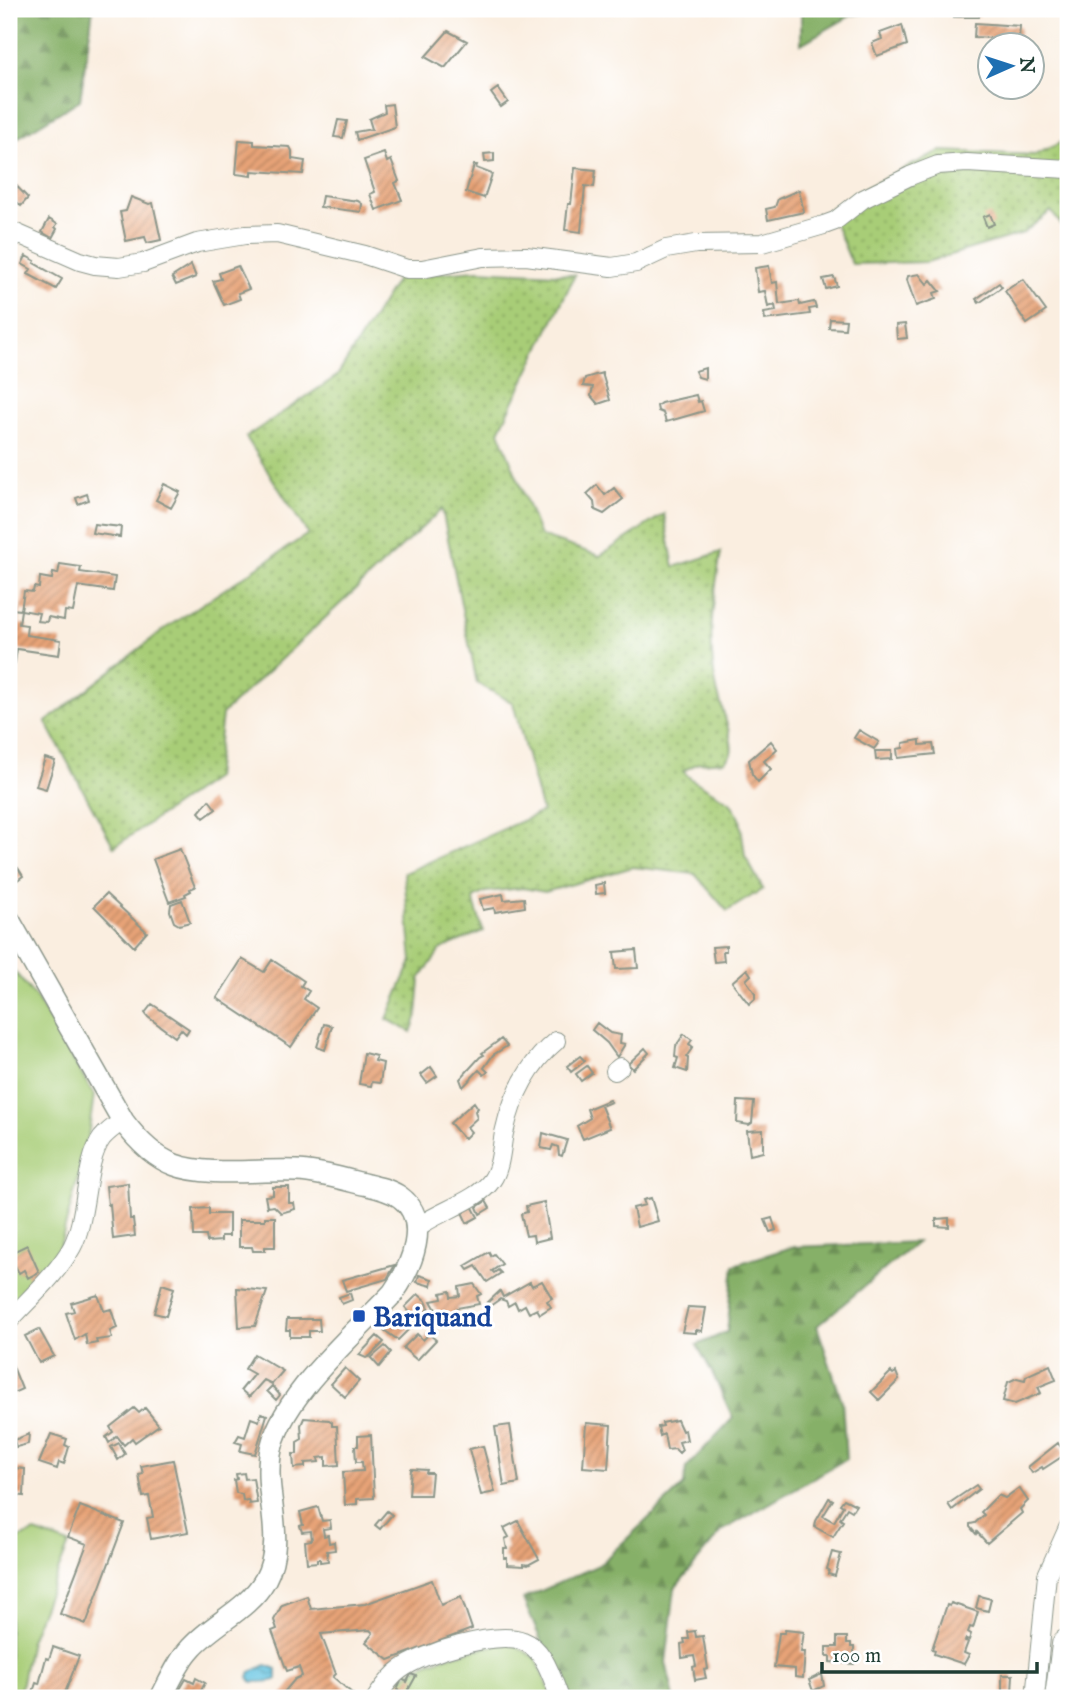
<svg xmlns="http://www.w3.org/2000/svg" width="1077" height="1707" font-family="'IM FELL English',serif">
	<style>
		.grass { fill: url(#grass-dots); stroke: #648556; stroke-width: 2 }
		.forest { fill: url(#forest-firs); stroke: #52764e; stroke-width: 2 }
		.green { fill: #a8cd77; stroke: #648556; stroke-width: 2 }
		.water { fill: url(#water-waves); stroke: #40808a; stroke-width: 2 }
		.building { fill: url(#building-hatch) }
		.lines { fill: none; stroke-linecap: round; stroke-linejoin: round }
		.minor-casing { stroke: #8c968a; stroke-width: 20 }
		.tertiary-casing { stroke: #8c968a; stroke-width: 24 }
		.motorway-casing { stroke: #8c968a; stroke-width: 34 }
		.minor { stroke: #fff; stroke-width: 18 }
		.tertiary { stroke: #fff; stroke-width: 21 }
		.motorway { stroke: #fff; stroke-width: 32 }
		.transit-dot { fill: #1a4fb4; stroke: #fff; stroke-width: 2.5 }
		.labels { text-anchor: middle; stroke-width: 6; stroke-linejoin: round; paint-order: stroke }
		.transit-label { font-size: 28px; font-weight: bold; fill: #164399; stroke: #fff; text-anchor: start }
	</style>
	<defs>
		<pattern id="grass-dots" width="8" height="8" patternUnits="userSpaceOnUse" patternTransform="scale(1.75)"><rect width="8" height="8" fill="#a8cd77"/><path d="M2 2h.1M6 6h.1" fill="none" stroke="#88a862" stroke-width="1.8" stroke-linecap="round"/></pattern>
		<pattern id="forest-firs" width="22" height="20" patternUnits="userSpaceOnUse" patternTransform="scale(1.75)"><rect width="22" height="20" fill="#86b068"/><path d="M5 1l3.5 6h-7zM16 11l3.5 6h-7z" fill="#6d9056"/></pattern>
		<pattern id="water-waves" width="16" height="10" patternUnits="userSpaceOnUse" patternTransform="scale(1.75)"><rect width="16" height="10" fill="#62c3e1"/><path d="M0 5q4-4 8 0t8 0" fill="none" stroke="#50a0b7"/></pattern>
		<pattern id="building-hatch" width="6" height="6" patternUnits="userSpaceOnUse" patternTransform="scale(1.75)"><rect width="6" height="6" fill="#e7a377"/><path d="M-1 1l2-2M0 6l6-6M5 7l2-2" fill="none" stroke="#bb8662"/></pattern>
	</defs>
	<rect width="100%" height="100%" fill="#fff"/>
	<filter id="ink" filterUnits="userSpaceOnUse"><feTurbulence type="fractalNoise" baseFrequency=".0143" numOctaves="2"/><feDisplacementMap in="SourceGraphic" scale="14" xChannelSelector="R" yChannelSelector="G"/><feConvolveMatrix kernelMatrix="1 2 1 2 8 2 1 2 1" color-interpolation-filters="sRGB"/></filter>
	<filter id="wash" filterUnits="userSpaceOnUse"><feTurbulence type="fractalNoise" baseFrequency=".00686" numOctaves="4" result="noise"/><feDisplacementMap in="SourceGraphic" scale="28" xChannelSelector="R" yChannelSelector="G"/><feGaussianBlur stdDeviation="1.57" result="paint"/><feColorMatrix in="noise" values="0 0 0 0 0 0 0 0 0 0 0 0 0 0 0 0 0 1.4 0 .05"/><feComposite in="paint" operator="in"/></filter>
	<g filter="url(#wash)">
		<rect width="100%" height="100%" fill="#faeee0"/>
		<path class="grass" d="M1068,139V234L1051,211L1023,233L927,262L852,264L829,210L860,191L940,151L1035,155Z
			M478,270L575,275L499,431L540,536L600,556L664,514L674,567L721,552C713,601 706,640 717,690C720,703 735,744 731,753C730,756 727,758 725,761L698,763L683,771L691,779L730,802L740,818L745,856L763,889L727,911L695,874L633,867L545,892L523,888L485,892L473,898L483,931L441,949L420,979L417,1015L411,1032L387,1019L412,961L404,873L542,812L513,703L477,683L442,509L222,714L215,778L114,847L46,722L163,630L308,534L246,437L337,376L399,276Z"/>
		<path class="forest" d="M9,9H93L80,100L9,143Z
			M801,9H885L852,15L801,44Z
			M917,1242L817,1326L842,1401L846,1459L722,1531L675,1588L666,1662L674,1698H566L523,1599L599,1565L684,1485L686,1468L733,1418L712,1372L697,1345L727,1332L734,1265L792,1247Z"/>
		<path class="green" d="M9,965L37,999L94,1095L87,1144L58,1254L9,1311Z
			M35,1532L69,1544L30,1640L19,1698H9V1542Z
			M510,1642L536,1658L553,1698H385C392,1689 398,1680 408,1673C427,1658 484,1648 510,1642Z"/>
		<path class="water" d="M266,1665L277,1669V1679C273,1682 258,1682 252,1682L249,1677L251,1672Z"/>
		<g id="blocks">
			<path class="building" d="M955,9H980L979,17H954Z
				M975,23L1020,26L1019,38L1013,40V42H1007V39L992,41V38L974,37Z
				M902,25L907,45L877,56L872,43L882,39L880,33Z
				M448,31L467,41L445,68L425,57Z
				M498,88L508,102L501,107L491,93Z
				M392,104L395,127L357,140L355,132L372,129L369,119L385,112L384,105Z
				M338,120L347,121L343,138L334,137Z
				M239,140L254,141V145L290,147L292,151V159L305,161L303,174L252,171V176L236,174Z
				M384,153L387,162L391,160L399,181L395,183L402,200L376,210L370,194L375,192L364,160Z
				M494,153V161L485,162L484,154Z
				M474,165H477L476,168L492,174L484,198L466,192Z
				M575,168L596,170L594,187L585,186L581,232L565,230L568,204H571Z
				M9,178L28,198L21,206L15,200L12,204L15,207L9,215Z
				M799,190L804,212L768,220L766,209L775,207L778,199Z
				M322,196L358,201L362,204L361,212L320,207Z
				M131,197L149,204L153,203L161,240L147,243L145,237L126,241L120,212L126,211Z
				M990,214L994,224L987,227L983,217Z
				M49,219L57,224L55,227L57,229L52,238L42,232Z
				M26,256L35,261L34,263L62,279L56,289L28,274L31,269L22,264Z
				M191,265L196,277L176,285L172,277Z
				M238,266L249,289L238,293L240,299L224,305L213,281L221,279L219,273Z
				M769,266L772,283L777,282L779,304L799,301L800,305L814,302L816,308L809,309L810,314L765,320L764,313L776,311L775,305L768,307L765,291L758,292L755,268Z
				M919,274L927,284L931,280L940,291L934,293L936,299L916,306L907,280L908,276Z
				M834,277L837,286L826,289L823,279Z
				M1023,279L1046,311L1027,324L1005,291Z
				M999,283L1002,287L979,303L976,299Z
				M830,319L846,320L845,329L829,328Z
				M905,324L907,338L897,339L896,325Z
				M705,368V379L698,377L695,371Z
				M602,373L610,400L598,404L591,396L593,387L583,386L585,378Z
				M696,395L698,402L701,401L704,411L666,422L663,413L658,411L657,406L661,403Z
				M164,484L180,492L171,508L156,500Z
				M597,485L605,495L614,488L623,499L604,514L595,510L594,502L587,494Z
				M87,494L89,500L78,504L76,498Z
				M94,524L121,527L120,537L92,533Z
				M60,564L81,567L80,572L115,577L113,591L78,586L73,612L65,611L64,620L48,617L47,622L37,621L39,613L21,610L24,591L33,592L34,587L39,588L40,577L52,579L53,573L58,574Z
				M11,609L21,610L19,624L27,625L26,635L61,640L59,655L17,649L15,663L9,662V618Z
				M859,730L879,742L874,749L854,738Z
				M920,740V745L933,744L935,754L898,758L897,749L903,748V743Z
				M771,741L777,749L764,761L771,769L758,782L752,774L749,760Z
				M875,751H892V759L876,760Z
				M45,758L55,761L46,789L36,786Z
				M209,800L216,809L204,818L199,812Z
				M180,849L195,887L190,889L191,891L185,894L186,896L169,902L153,859Z
				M13,868L14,871L18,868L23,876L9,886V871Z
				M604,883L605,893L596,894L595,885Z
				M106,894L147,932L134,947L94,906Z
				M503,894L504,900L524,898L525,907L495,912L494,908L483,910L480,899Z
				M182,900L190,922L179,925L174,922L170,911L171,904Z
				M726,946V951H723L724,961L714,962L712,947Z
				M636,950L638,968L616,969L614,952Z
				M242,959L264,972L272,960L304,981L301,986L309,991L304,999L317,1008L291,1047L217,998Z
				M747,969L751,975L746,980L755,993V999L749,1004L732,982Z
				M152,1004L189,1029L186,1034L181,1029L175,1037L148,1017L145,1013Z
				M597,1023L610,1033L621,1035L620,1043L625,1044L617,1057L607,1043L592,1030Z
				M324,1024L332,1026L325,1050L317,1047Z
				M684,1034L692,1040L689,1044L693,1047L686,1057L688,1058L687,1072L675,1068L678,1058L675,1057L676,1046Z
				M501,1039L507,1046L493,1055L484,1068L488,1072L484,1075L479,1070L463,1087L460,1079L480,1057L484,1055L482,1053Z
				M645,1048L649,1053L633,1069L628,1064Z
				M364,1053L376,1056L375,1061L383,1063L380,1083L372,1082L371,1086L359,1084Z
				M580,1056L585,1061L571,1072L567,1066Z
				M587,1066L592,1073L581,1081L576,1074Z
				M431,1067L437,1076L427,1083L421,1075Z
				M609,1100L611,1102L601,1106L610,1128L583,1139L577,1126L590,1118L587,1109Z
				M738,1101L754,1102L752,1123L749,1125L737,1123Z
				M474,1102L478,1108L475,1111L477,1118L467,1127L471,1132L464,1139L450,1123Z
				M763,1130V1152L750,1155L747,1131Z
				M543,1133L567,1140L562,1156L559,1155L558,1147L553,1145L551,1150L541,1148Z
				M128,1183L130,1219H133L135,1236L113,1239L110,1204L108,1205L106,1186Z
				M273,1187H289V1203H294L295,1209L281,1213L274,1206L267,1207L265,1196L273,1195Z
				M651,1198L658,1221L637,1227L633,1208L645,1205L643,1200Z
				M486,1201L490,1208L480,1214L477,1207Z
				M544,1202L550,1238L534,1242L533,1235L526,1236L521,1214L527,1212L526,1206Z
				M471,1204L478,1217L467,1223L461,1210Z
				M209,1208V1214H229V1236H221V1241L207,1242L206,1236H194L193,1209Z
				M265,1217H275V1247H265V1251H253L252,1247H239V1220H265Z
				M772,1218L776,1230L770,1232L765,1220Z
				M949,1218V1227L936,1226V1219Z
				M27,1245L39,1272L28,1278L24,1270L19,1273L12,1261L9,1263V1249L11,1248L13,1252Z
				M489,1252L491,1256L494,1254L502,1264L492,1271L494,1273L498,1270L501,1273L487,1282L476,1266L468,1270L465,1266Z
				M395,1265L387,1279L346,1291L342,1280Z
				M419,1275L432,1279L431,1286L417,1282Z
				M542,1281L552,1298L547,1301L551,1307L540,1314L537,1309L529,1313L525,1305L518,1309L515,1302L508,1306L506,1301L500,1299L490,1306L487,1303L500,1291L503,1297L530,1282L532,1286Z
				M162,1284L174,1288L166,1316L154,1313Z
				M474,1284L481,1294L477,1296L479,1304L457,1308L458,1314L441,1318L431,1301L442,1299L441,1293L450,1291L451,1297L460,1296L459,1287Z
				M237,1288L267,1291L255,1326L239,1327Z
				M350,1293L352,1300L342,1304L339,1297Z
				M418,1294L426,1301L429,1308L417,1321L405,1307Z
				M98,1295L104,1311L111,1309L117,1328L110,1331L112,1338L96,1340L97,1343L87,1345L85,1334L75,1340L66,1313L74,1311L71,1303Z
				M688,1307L706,1308L702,1331L696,1330V1333L682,1332Z
				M397,1315L412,1326L398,1340L384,1330Z
				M287,1319H319L320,1331H309V1337H290V1330H286Z
				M39,1329L54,1356L39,1363L25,1336Z
				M417,1334L423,1340L429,1334L436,1340L417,1360L403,1348Z
				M377,1336L384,1342L370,1356L366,1358L359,1355Z
				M385,1346L391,1352L379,1367L371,1358Z
				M254,1354L283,1371L272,1384L264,1380L249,1397L241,1390L254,1374L245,1369Z
				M9,1357L22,1389L11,1394L9,1390Z
				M1050,1365L1056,1380L1038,1387L1041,1393L1015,1404L1003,1401L1008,1382L1017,1378L1025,1380L1026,1376Z
				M345,1368L359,1381L345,1397L331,1384Z
				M891,1372L893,1374L896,1372L899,1380L879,1400L871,1392Z
				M272,1386L280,1395L276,1400L267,1391Z
				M134,1408L139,1413L145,1408L159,1425L135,1442L132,1438L124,1445L117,1436L109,1443L106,1437L113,1432L110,1427Z
				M261,1413L267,1415L255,1454L240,1451L242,1444L235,1442L239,1435L245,1437L251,1418L259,1421Z
				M304,1418L329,1420L332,1422V1426H337L339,1465L326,1466V1457L318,1458L319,1462L305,1463V1467L294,1468L293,1454H297V1442L302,1439L301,1425Z
				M677,1420L682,1431L685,1430L687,1440L679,1442L682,1450L679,1453L675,1449L667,1450L664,1434L660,1436L658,1427L663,1426L662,1423Z
				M586,1423L611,1425L608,1469L583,1467Z
				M510,1425L519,1483L504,1486L495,1427Z
				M29,1434L28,1444L16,1447L14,1440Z
				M51,1434L67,1439L65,1445L69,1447L64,1464L59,1462L57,1469L39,1463Z
				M371,1435L374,1498L357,1499V1504L345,1505L343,1472L363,1471L362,1462H356L355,1446H358V1436Z
				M119,1443L125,1454L118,1460L111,1447Z
				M1058,1443L1066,1454L1043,1469L1042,1467L1032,1473L1028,1467Z
				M483,1446L495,1492L481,1495L469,1449Z
				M173,1460L188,1532L151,1539L147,1518L153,1517L149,1496L143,1497L139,1475L143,1474L141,1466Z
				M9,1464H15V1468L25,1469L24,1496L9,1494Z
				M411,1469L427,1470L426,1473H432L430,1495H409Z
				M244,1473L245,1479L253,1478L257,1503L249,1504L248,1500L243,1501L242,1494L236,1493L234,1480L237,1479L236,1474Z
				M976,1485L979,1489L952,1510L948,1504Z
				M1019,1488L1028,1501L1020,1509L1022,1513L987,1543L977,1532L976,1534L970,1527V1524L975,1523L984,1515L981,1512L998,1495L1005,1498Z
				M829,1498L833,1500L823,1516L834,1522L843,1506L840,1504L844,1499L856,1505L852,1511L847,1508L840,1519L843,1521L833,1537L815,1527L816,1521Z
				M80,1506L124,1523L86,1624L60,1614L87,1544L68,1537Z
				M318,1507L322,1521L330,1520L331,1528L323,1529L324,1536L328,1535L329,1543L334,1542L335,1550L327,1551L328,1561L320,1562V1559H317V1562L307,1563L305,1541L312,1540L311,1531L302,1532L300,1526L303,1525L300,1512Z
				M387,1511L392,1515L380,1529L375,1525Z
				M518,1521L539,1559L528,1565L524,1564V1566L507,1565V1558H504V1549H507L505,1539L509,1537L504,1528Z
				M832,1552L841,1554L835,1576L828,1574L829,1570L827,1569Z
				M432,1580L441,1605L461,1597L472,1629L389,1660L366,1642L373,1633L370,1630L321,1634L336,1674L333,1677L353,1694L349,1698H279L295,1679L302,1676L299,1667L287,1671L272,1631L277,1629L274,1620L282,1605L307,1596L311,1609L365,1604Z
				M979,1596L991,1599L988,1611L976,1608Z
				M951,1603L978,1612L973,1628L970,1627L968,1632L971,1634L969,1640L966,1639L965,1641L968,1642L964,1653L969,1655L964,1664L934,1654L935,1650L932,1649L947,1605L950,1606Z
				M785,1630L804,1632L801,1652H805L803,1678L795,1677V1669L774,1667L779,1633H784Z
				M695,1631L696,1637L703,1636L708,1669L704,1670L706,1678L695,1680L693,1667L696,1666L694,1656L682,1658L681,1644L685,1643L684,1639H689L688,1632Z
				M837,1637H847V1643H851V1647H854V1664L830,1662V1656H826V1647H837Z
				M53,1647L79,1656L63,1698H31L36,1683L39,1684L46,1658L49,1659Z
				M411,1674L416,1676L406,1694L397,1690L402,1679L407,1682Z
				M822,1674L824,1686L813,1691L809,1680Z
				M1002,1675H1013L1012,1693H1002Z
				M196,1678L205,1683L197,1698H181L176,1696L186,1679L194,1683Z"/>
		</g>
	</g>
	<g filter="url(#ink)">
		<use href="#blocks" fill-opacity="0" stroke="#8c968a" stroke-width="2"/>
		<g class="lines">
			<g class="minor-casing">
				<path id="minor" d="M9,230L80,261L95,265L119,267L143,263L197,243L245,235L277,234L365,255L407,269H422L483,257L526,256L612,267L636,263L666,249L696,244L762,243L824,225L835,221L863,199L910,176L938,165L967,163L1068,169
					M615,1071L620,1067
					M417,1225L424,1223C444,1210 479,1199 492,1180C501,1167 501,1148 504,1133C512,1096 527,1065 556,1041
					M9,1321C30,1298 57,1274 72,1247C88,1217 84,1162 102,1138C108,1131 115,1126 123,1121
					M376,1698C383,1688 390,1677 400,1670C422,1653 497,1630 523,1641C545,1649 552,1679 560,1698
					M1035,1698L1047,1575L1068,1528"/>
			</g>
			<g class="tertiary-casing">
				<path id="tertiary" d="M9,920L123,1121C137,1140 153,1157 175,1165C207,1177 262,1169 297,1171C317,1172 336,1177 355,1182C370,1186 387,1188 400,1197C432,1220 411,1268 393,1293C355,1334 277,1399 270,1455C264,1498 287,1539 265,1580C248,1610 213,1623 191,1648C178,1662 170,1681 161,1698"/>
			</g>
			<g class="motorway-casing">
				<path id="motorway" d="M1061,1698L1068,1645"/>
			</g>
			<use href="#minor" class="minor"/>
			<use href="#tertiary" class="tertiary"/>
			<use href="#motorway" class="motorway"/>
		</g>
	</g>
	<rect class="transit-dot" x="352" y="1309" width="14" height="14" rx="3.5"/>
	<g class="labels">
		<g class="transit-label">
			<text x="373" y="1326">Bariquand</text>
		</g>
	</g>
	<rect width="1077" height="1707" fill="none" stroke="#fff" stroke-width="35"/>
	<g transform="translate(1011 66) rotate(87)"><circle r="33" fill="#ffffff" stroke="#a5b1ae" stroke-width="2"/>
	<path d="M0-5L12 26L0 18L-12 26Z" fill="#1f6fb2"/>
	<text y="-10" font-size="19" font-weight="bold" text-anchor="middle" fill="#1f3d34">N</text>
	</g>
	<path d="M822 1662v10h215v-10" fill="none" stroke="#1f3d34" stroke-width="3.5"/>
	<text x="832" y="1662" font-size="21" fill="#1f3d34" stroke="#ffffff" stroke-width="5" paint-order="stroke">100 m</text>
</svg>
